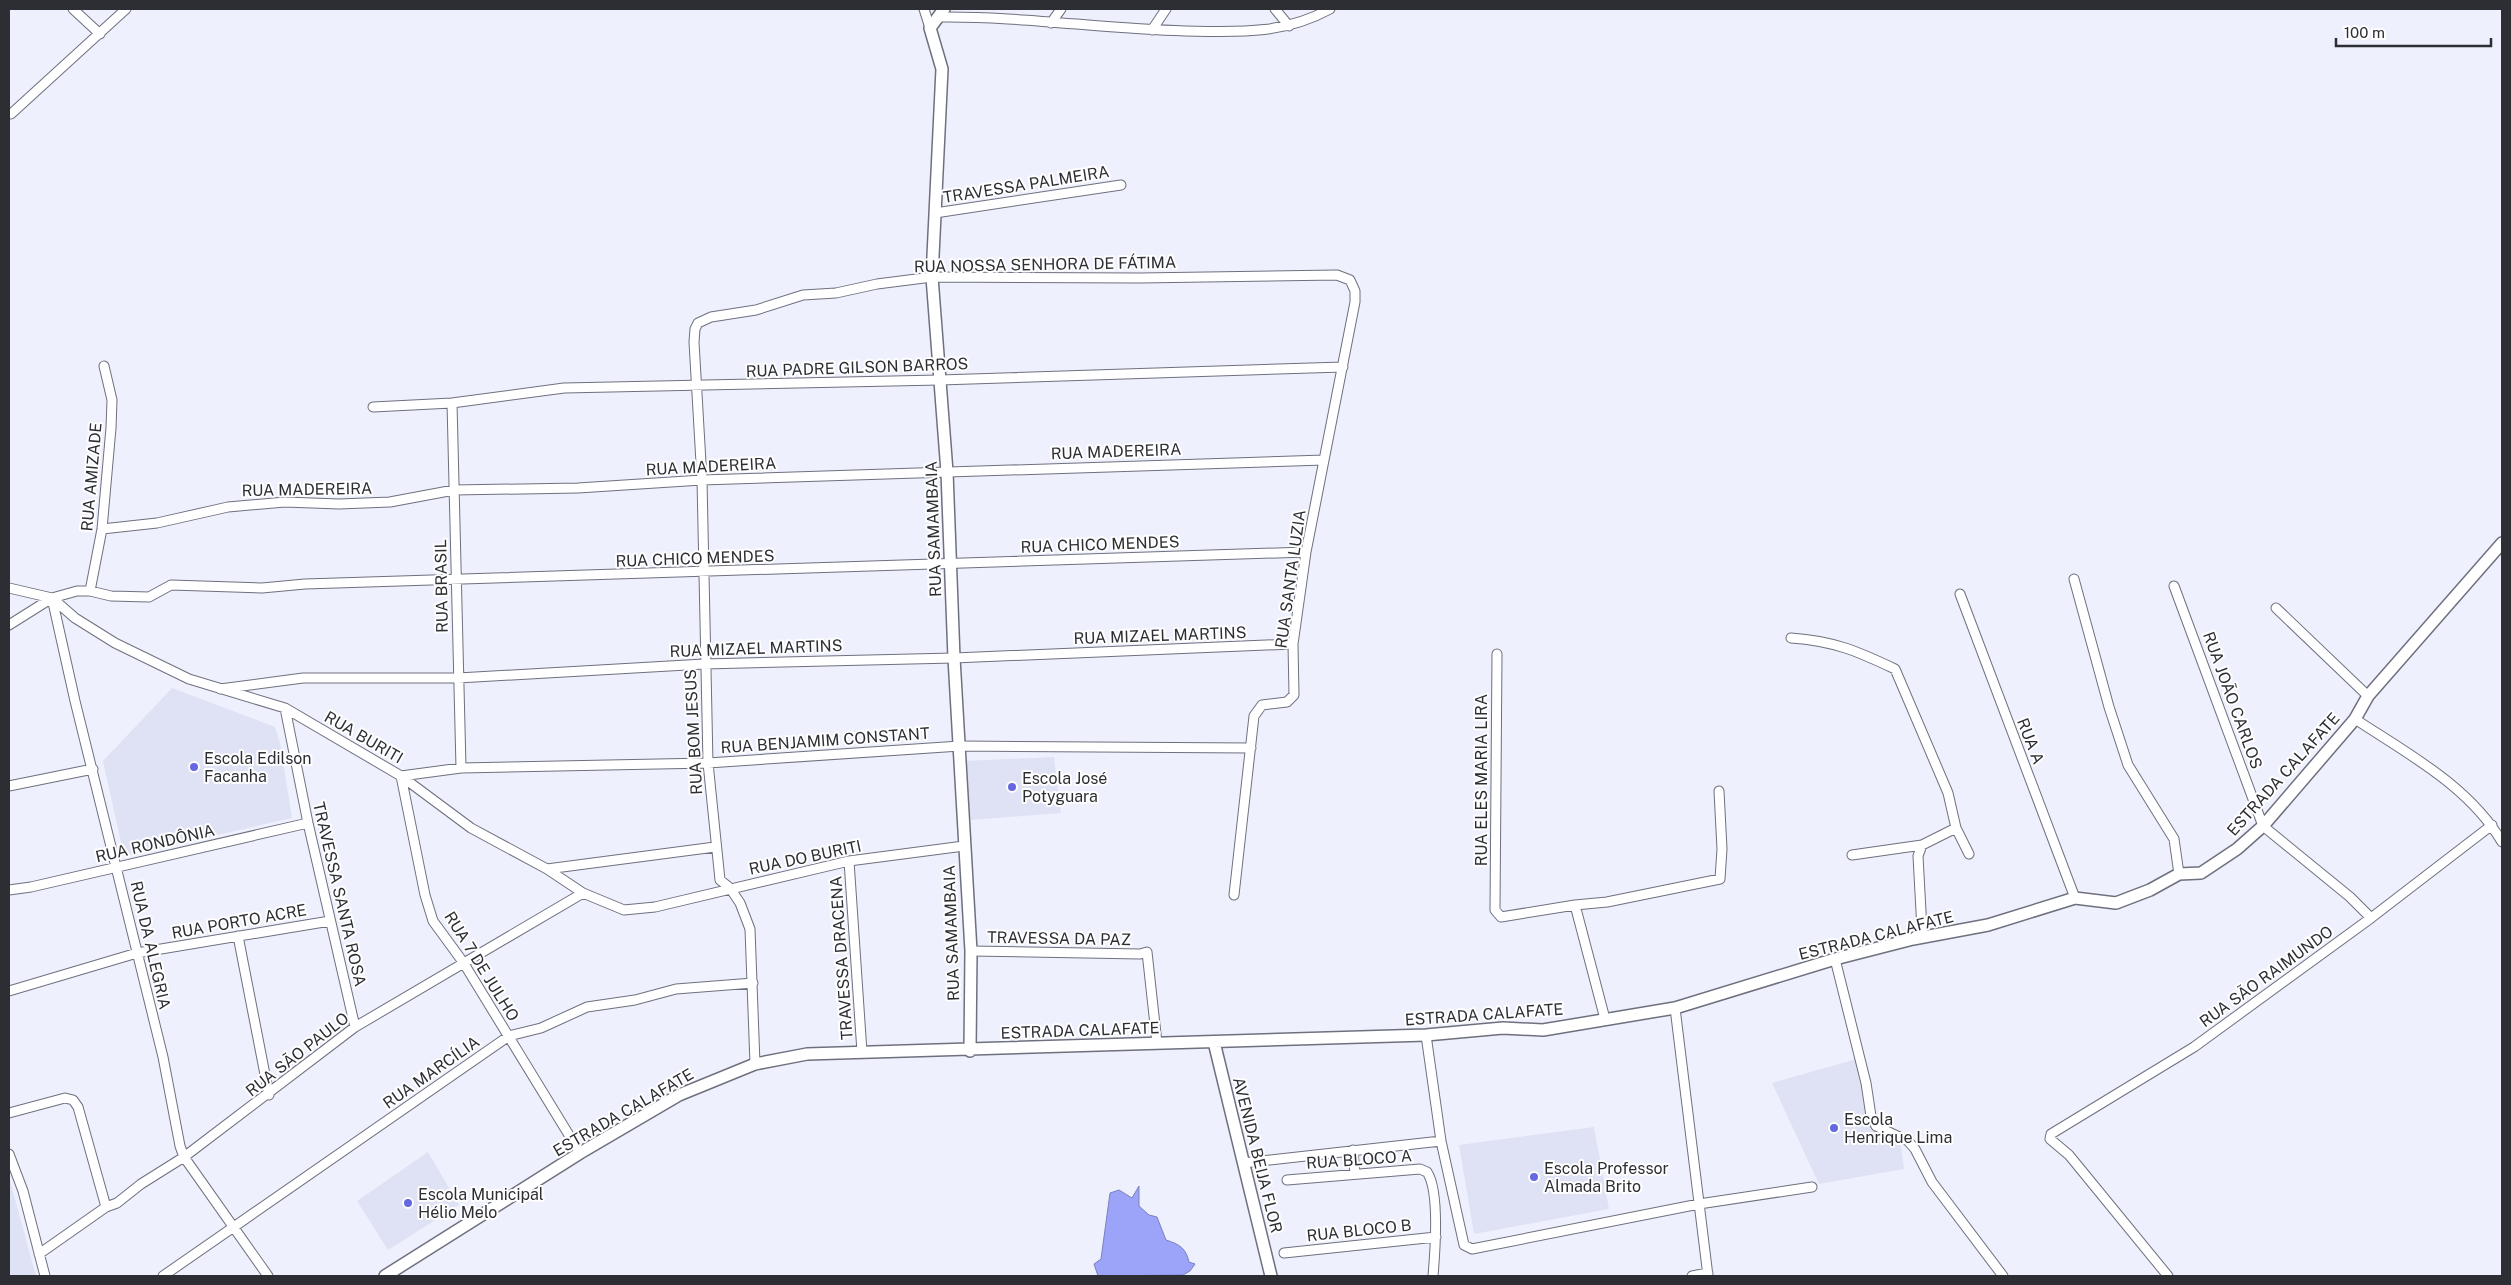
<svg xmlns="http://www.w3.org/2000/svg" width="2511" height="1285" font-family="'Public Sans',sans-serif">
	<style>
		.built { fill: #dfe2f4 }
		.water { fill: #9ba4f8; stroke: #7a81bd }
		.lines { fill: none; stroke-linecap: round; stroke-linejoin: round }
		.minor-casing { stroke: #6e707e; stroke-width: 11 }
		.tertiary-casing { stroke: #6e707e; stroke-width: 14 }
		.minor { stroke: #fff; stroke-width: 9 }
		.tertiary { stroke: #fff; stroke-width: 11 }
		.poi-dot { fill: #6668e1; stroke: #fefefe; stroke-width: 2 }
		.labels { text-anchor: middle; stroke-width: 4; stroke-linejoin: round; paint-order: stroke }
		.street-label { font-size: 16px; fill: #2d2e34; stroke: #fefefe }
		.poi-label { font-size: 16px; fill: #2d2e34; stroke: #fefefe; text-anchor: start }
	</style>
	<rect width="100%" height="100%" fill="#eef0fd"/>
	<path class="built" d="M172,688L275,727L280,743L292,818L124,856L103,761Z
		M1054,757L1061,813L970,820L963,761Z
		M1857,1059L1870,1119L1879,1137L1901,1145L1904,1169L1819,1184L1772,1083Z
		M1594,1127L1609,1209L1474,1234L1459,1145Z
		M428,1152L459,1205L388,1250L357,1201Z
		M9,1177L36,1276H9Z"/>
	<path class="water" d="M1139,1186V1206L1149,1215L1157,1217L1166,1240C1179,1244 1186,1248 1189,1262L1195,1264L1190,1271L1183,1275L1098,1276L1094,1264L1101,1259L1110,1193L1119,1190L1132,1198Z"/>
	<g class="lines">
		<g class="minor-casing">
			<path id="minor" d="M73,9L100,34
				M924,9L930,28
				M1275,9L1289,26
				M939,17C1021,16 1103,29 1185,31C1238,32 1282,35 1330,9
				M1051,23L1061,9
				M1152,30L1166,9
				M11,114L126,9
				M935,213L1121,185
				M452,403L461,768
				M373,407L452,403L564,388L940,380L1343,367
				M102,529L157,523L228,507L285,502L339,504L390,502L454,490L578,488L702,480L1324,460
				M2074,579L2109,707L2128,765L2174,839L2179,874
				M2174,586L2263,826L2350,897L2371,918
				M9,588L52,598L75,618L115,643L189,679L285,708L401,776L471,828L547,869L583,893L624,910L655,907L849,861L964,846
				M90,591L102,529L111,428L112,400L104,366
				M1960,594L2075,898
				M52,598L75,701L163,1057L180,1146L184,1157L268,1276
				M2276,608L2368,696
				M9,625L52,598L77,591H90L111,596L149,597L171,585L262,588L305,584L1306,552
				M1791,638C1834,641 1857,651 1895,669L1948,793L1956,828L1922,845L1918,856L1922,930L1913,939
				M1497,654L1495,910L1501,917L1575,905L1605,1019
				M220,689L303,678H458L704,664L954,658L1293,644
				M285,708L308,823L355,1027
				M2355,719C2408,754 2469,786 2502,842
				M9,786L93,769
				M1956,828L1969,854
				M1852,855L1922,845
				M849,861L862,1052
				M547,869L715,847
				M9,890L31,887L308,823
				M1575,905L1607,902L1720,879L1722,849L1719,791
				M238,936L269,1095
				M971,951L1140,954L1147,952L1157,1043
				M1835,959L1866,1083L1871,1116L1876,1126L1908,1141L1915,1149L1932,1182L2003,1276
				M9,991L137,953L330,921
				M1675,1008L1708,1276
				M1426,1035L1441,1141L1464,1245L1472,1249L1699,1204L1812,1187
				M755,1064L750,929L740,903L730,888L720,880L708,763L702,480L694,342L695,329L698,323L711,317L756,310L803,295L836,293L877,284L932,277L1140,278L1337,275L1350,280L1355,291V302L1306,552L1293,644L1294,695L1287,702L1262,705L1254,716L1234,895
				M9,1113L65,1098L73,1100L78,1107L106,1207
				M1353,1150L1355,1174
				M580,1153L463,962L433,921L425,895L401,776L461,768L708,763L960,746L1251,748
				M9,1154L23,1191L45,1276
				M1243,1163L1441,1141
				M1287,1180L1420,1169L1427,1172C1440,1191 1435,1253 1433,1276
				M1284,1253L1436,1237
				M39,1254L106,1207L117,1203L141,1184L184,1157L355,1027L583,893
				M163,1276L509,1036L541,1028L587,1007L635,1000L676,989L753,983
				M1692,1276L1708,1273
				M2168,1276L2069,1155L2050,1139L2051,1134L2194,1047L2371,918L2492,825"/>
		</g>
		<g class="tertiary-casing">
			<path id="tertiary" d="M944,9L930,28L942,69L932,277L947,472L954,658L971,951L970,1051
				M1214,1042L1271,1276
				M385,1276L580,1153L679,1095L755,1064L807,1054L1426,1035L1503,1028L1543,1030L1675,1008L1835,959L1913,939L1988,925L2075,898L2116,903L2150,890L2179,874L2201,873L2237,849L2263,826L2355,719L2368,696L2502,543"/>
		</g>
		<use href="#minor" class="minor"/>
		<use href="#tertiary" class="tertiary"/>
	</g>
	<g class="poi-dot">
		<circle cx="194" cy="767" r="5"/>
		<circle cx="1012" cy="787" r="5"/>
		<circle cx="1834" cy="1128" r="5"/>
		<circle cx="1534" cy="1177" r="5"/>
		<circle cx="408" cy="1203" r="5"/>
	</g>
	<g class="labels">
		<g class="street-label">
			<text transform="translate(1026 184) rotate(-9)" y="6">TRAVESSA PALMEIRA</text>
			<text transform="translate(1045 264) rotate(-1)" y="6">RUA NOSSA SENHORA DE FÁTIMA</text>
			<text transform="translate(857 367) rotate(-2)" y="6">RUA PADRE GILSON BARROS</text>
			<text transform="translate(1116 451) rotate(-2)" y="6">RUA MADEREIRA</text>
			<text transform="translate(711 466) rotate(-3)" y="6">RUA MADEREIRA</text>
			<text transform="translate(91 477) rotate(-85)" y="6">RUA AMIZADE</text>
			<text transform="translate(307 489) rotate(-1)" y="6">RUA MADEREIRA</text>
			<text transform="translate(933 529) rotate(-92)" y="6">RUA SAMAMBAIA</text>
			<text transform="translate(1100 544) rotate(-2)" y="6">RUA CHICO MENDES</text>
			<text transform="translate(695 558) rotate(-2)" y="6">RUA CHICO MENDES</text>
			<text transform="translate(1290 579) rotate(-82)" y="6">RUA SANTA LUZIA</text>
			<text transform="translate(441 586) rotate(-91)" y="6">RUA BRASIL</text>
			<text transform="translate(1160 635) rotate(-2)" y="6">RUA MIZAEL MARTINS</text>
			<text transform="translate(756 648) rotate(-2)" y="6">RUA MIZAEL MARTINS</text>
			<text transform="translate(2233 700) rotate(70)" y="6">RUA JOÃO CARLOS</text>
			<text transform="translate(693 732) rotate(-93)" y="6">RUA BOM JESUS</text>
			<text transform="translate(364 737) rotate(30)" y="6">RUA BURITI</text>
			<text transform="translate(825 740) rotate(-4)" y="6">RUA BENJAMIM CONSTANT</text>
			<text transform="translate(2031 741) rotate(69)" y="6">RUA A</text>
			<text transform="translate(2283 774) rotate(-48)" y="6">ESTRADA CALAFATE</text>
			<text transform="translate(1481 780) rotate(-90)" y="6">RUA ELES MARIA LIRA</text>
			<text transform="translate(155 843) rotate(-13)" y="6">RUA RONDÔNIA</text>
			<text transform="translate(805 857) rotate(-12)" y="6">RUA DO BURITI</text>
			<text transform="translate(340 894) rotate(77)" y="6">TRAVESSA SANTA ROSA</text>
			<text transform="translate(239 921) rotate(-10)" y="6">RUA PORTO ACRE</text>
			<text transform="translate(951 933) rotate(-92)" y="6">RUA SAMAMBAIA</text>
			<text transform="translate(1876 935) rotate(-14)" y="6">ESTRADA CALAFATE</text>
			<text transform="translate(1059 938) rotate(1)" y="6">TRAVESSA DA PAZ</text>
			<text transform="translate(151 945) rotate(77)" y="6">RUA DA ALEGRIA</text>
			<text transform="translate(841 958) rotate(-94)" y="6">TRAVESSA DRACENA</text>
			<text transform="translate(482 966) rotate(58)" y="6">RUA 7 DE JULHO</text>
			<text transform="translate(2266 976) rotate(-36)" y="6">RUA SÃO RAIMUNDO</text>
			<text transform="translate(1484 1014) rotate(-4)" y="6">ESTRADA CALAFATE</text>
			<text transform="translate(1080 1030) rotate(-2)" y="6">ESTRADA CALAFATE</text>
			<text transform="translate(297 1054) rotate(-38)" y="6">RUA SÃO PAULO</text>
			<text transform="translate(431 1072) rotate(-35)" y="6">RUA MARCÍLIA</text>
			<text transform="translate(623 1112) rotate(-30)" y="6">ESTRADA CALAFATE</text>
			<text transform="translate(1258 1155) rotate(76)" y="6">AVENIDA BEIJA FLOR</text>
			<text transform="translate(1359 1159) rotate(-4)" y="6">RUA BLOCO A</text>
			<text transform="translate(1359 1230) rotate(-6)" y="6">RUA BLOCO B</text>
		</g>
		<g class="poi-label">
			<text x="204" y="764">Escola Edilson<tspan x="204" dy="18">Facanha</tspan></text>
			<text x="1022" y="784">Escola José<tspan x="1022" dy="18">Potyguara</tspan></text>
			<text x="1844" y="1125">Escola<tspan x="1844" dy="18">Henrique Lima</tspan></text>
			<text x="1544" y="1174">Escola Professor<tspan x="1544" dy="18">Almada Brito</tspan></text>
			<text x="418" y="1200">Escola Municipal<tspan x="418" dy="18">Hélio Melo</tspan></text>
		</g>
	</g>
	<rect width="2511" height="1285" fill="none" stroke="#2d2e34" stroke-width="20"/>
	<path d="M2336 38v8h155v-8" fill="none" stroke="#2d2e34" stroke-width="2.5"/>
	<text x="2344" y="38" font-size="15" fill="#2d2e34" stroke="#fefefe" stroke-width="4" paint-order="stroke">100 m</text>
</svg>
